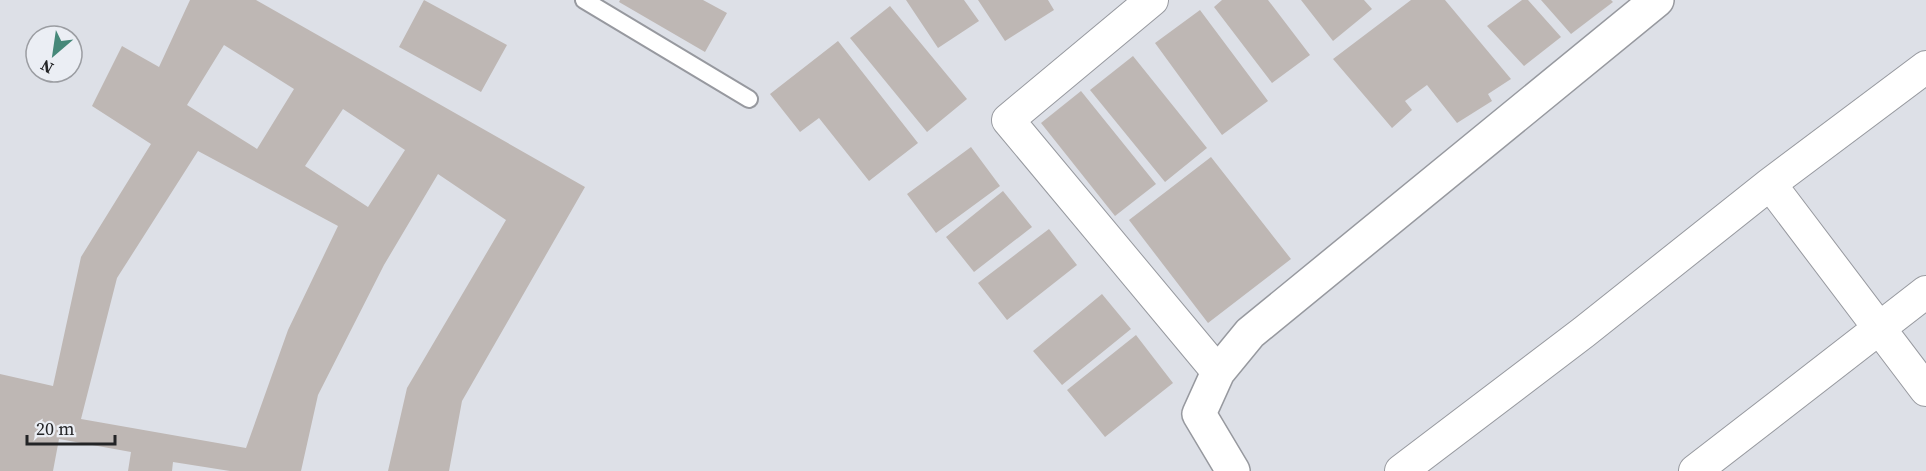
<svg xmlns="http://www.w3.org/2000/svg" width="1926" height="471" font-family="'Source Serif 4',serif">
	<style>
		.building { fill: #beb7b4; fill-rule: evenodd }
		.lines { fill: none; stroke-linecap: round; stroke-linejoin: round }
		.service-casing { stroke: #97999f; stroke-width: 20 }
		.minor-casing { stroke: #97999f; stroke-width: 34 }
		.tertiary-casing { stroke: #97999f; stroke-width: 36 }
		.service { stroke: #fff; stroke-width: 16 }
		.minor { stroke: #fff; stroke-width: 32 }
		.tertiary { stroke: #fff; stroke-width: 33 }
	</style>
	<rect width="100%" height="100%" fill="#dde0e7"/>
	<path class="building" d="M190,0H256L585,187L462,401L449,471H388L407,388L506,220L438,174L384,265L318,395L301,471H230L173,462L172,471H128L131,452L59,439L53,471H0V374L53,386L81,257L151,144L92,106L122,46L159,67ZM224,45L294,89L257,149L187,105ZM343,109L405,150L368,207L305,166ZM198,151L338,226L288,330L246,448L81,419L117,278Z
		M424,0L507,45L481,92L399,47Z
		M620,0H703L727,13L705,52L619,2Z
		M906,0H964L979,21L938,48Z
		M978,0H1048L1054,10L1005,41Z
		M1222,0H1268L1310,55L1272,83L1214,7Z
		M1301,0H1364L1372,9L1333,41Z
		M1411,0H1445L1511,79L1488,94L1492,101L1457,123L1427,85L1405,101L1412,110L1392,128L1333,59Z
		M1522,0H1528L1561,37L1524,66L1487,26Z
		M1541,0H1611L1613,2L1571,34Z
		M890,6L967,99L927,132L850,38Z
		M1200,10L1268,101L1222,135L1155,43Z
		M838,41L918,143L869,181L819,118L800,132L770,94Z
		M1133,56L1207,148L1165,182L1090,90Z
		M1081,91L1156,184L1115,216L1041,123Z
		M971,147L1000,186L936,233L907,194Z
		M1211,157L1291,259L1208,323L1129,220Z
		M1003,191L1032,227L974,272L946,237Z
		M1049,229L1077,265L1007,320L978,283Z
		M1102,294L1131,329L1062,385L1033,351Z
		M1136,335L1173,383L1105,437L1067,390Z"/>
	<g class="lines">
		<g class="service-casing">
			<path id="service" d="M584,0L749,99"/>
		</g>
		<g class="minor-casing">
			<path id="minor" d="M1152,0L1008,120L1218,372
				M1926,67L1770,184L1926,390
				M1401,471L1584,332L1770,184
				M1695,471L1926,292"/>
		</g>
		<g class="tertiary-casing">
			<path id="tertiary" d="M1233,471L1199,414L1218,372L1250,333L1657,0"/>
		</g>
		<use href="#service" class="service"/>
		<use href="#minor" class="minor"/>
		<use href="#tertiary" class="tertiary"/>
	</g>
	<g transform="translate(54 54) rotate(209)"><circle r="28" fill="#ebeef4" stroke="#9b9da2" stroke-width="1.5"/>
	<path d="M0-4.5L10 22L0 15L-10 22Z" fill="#468879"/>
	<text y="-9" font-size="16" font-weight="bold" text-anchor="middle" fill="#232426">N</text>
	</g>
	<path d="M27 435v9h88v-9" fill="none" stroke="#232426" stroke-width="3"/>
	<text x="36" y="435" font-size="18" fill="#232426" stroke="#ebeef4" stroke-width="4.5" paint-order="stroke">20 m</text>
</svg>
